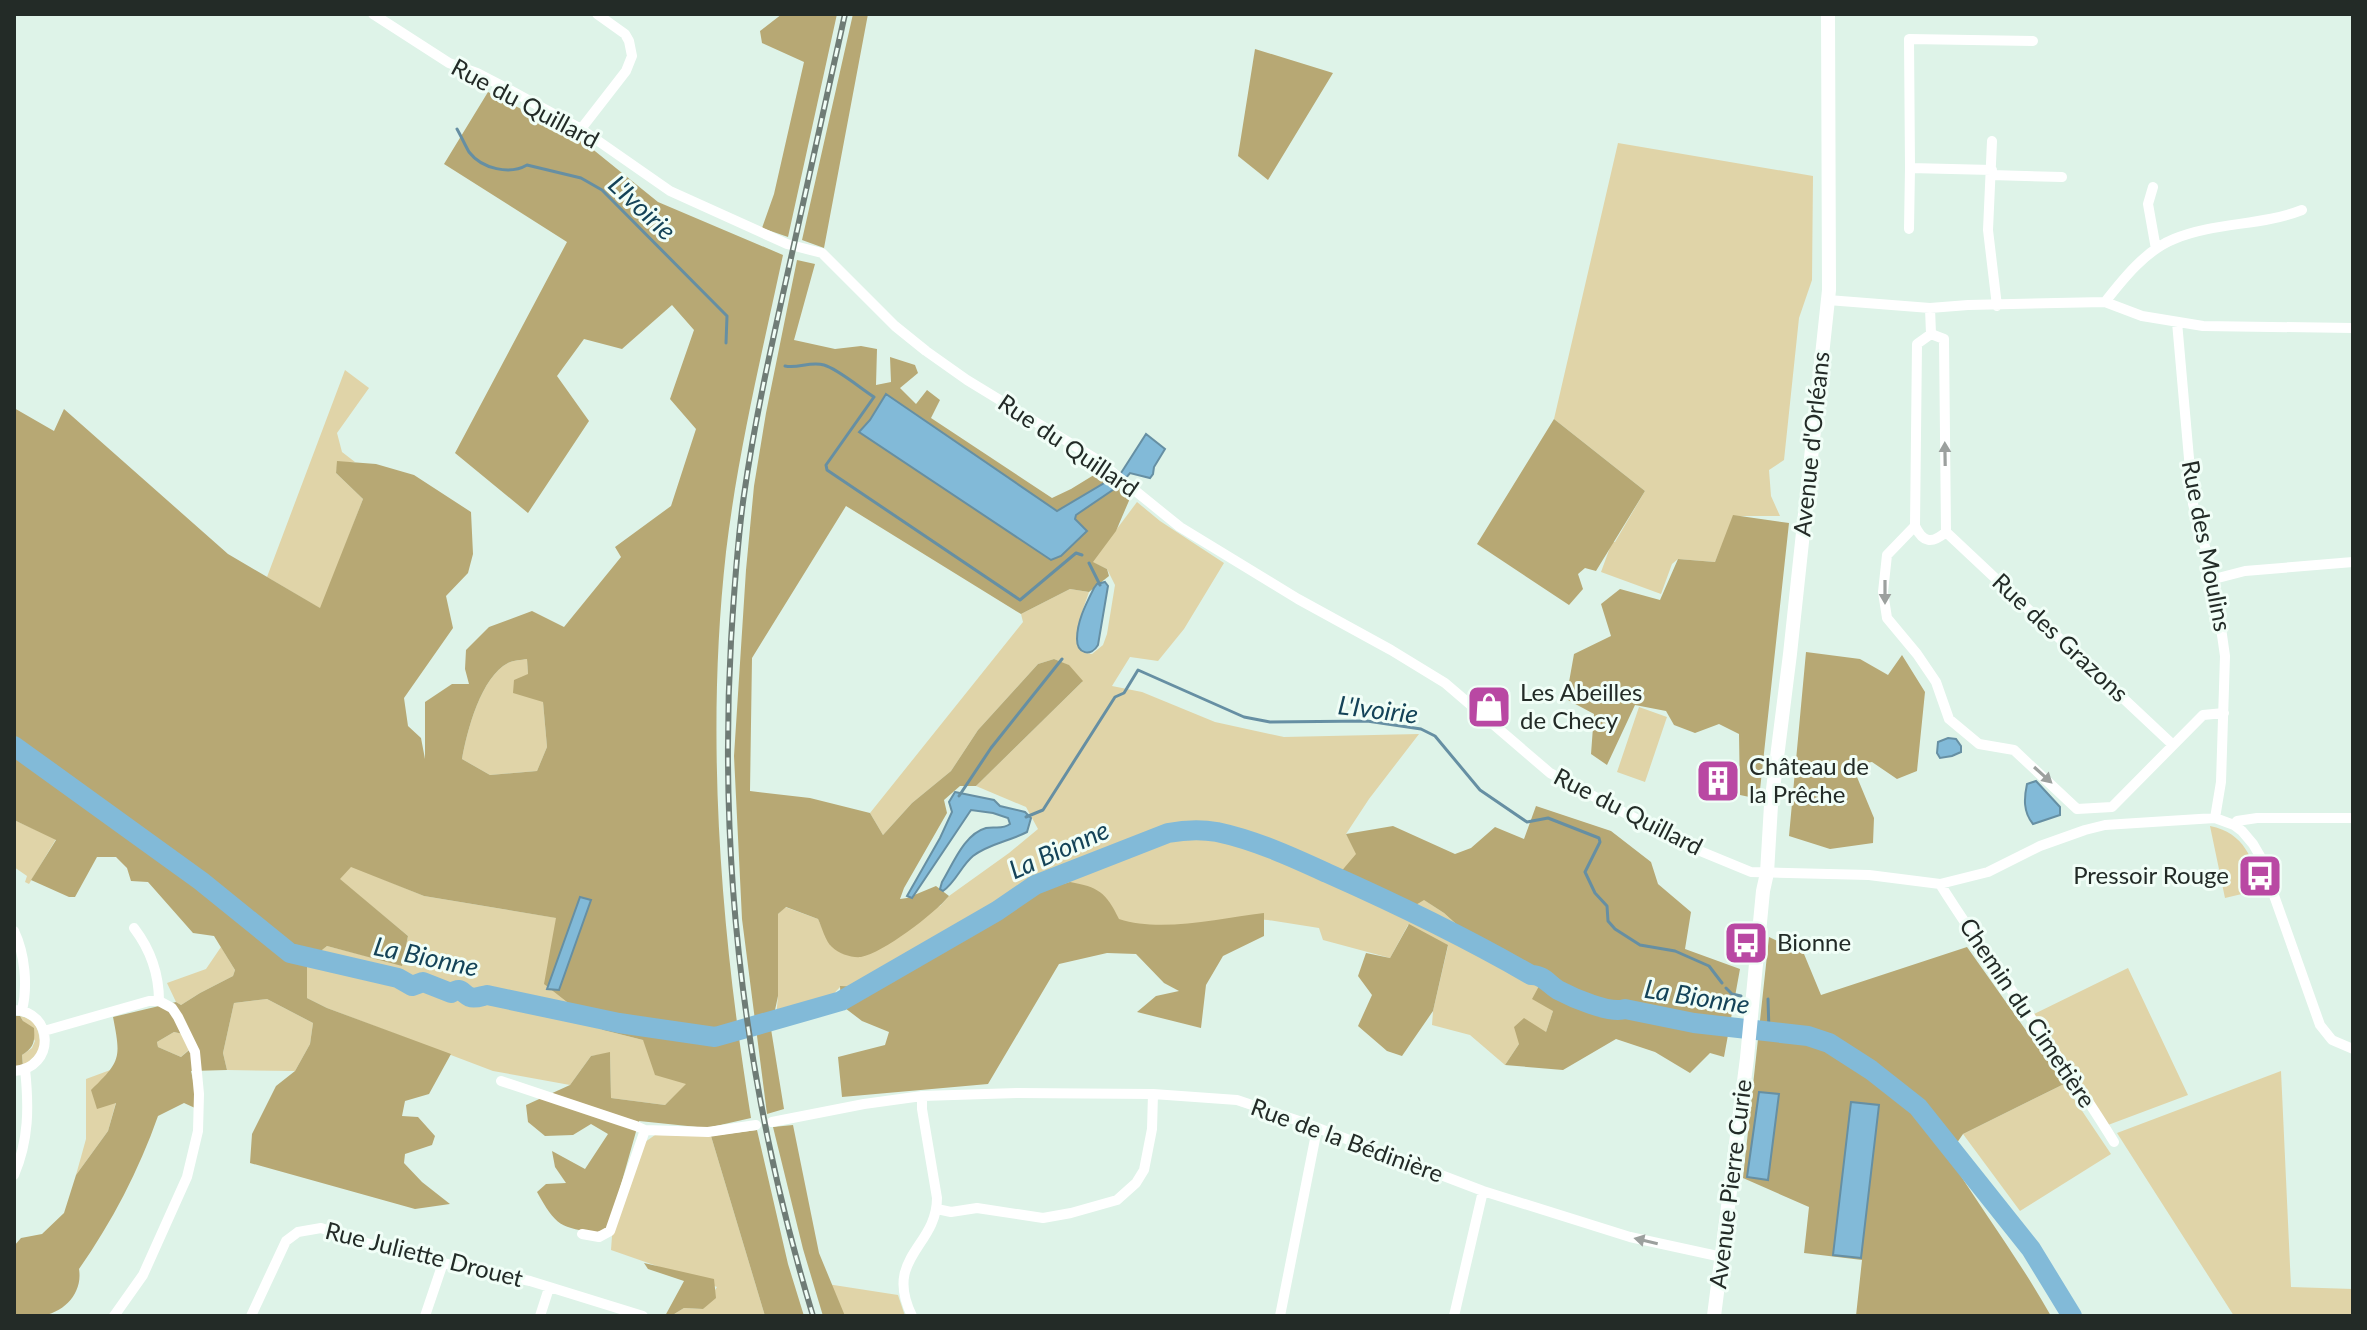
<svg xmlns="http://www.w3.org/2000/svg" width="2367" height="1330" font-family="Lato,sans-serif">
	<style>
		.green { fill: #e0d4a8 }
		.forest { fill: #b7a874; fill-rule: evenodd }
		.water { fill: #82bad8; stroke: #668fa3; stroke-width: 2 }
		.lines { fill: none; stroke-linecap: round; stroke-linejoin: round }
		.stream { stroke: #668fa3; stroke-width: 3 }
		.river { stroke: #82bad8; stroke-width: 20 }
		.minor { stroke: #fff; stroke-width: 10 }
		.secondary { stroke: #fff; stroke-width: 14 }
		.rail-casing { stroke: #6f7c76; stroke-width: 6 }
		.rail { stroke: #f1fef7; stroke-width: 3; stroke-dasharray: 9; stroke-linecap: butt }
		.oneway { fill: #9ca09e }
		.labels { text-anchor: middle; stroke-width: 6; stroke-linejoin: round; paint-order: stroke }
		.street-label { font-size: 24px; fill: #232b27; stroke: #f1fef7 }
		.poi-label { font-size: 24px; fill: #232b27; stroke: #f1fef7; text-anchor: start }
		.water-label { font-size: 26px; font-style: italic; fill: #144358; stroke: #f1fef7 }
	</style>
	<rect width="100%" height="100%" fill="#def3e8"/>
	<path class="green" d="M1618,143L1813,176L1812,280L1799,318L1784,460L1769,470L1771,496L1780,516H1734L1715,562L1678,559L1672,564L1661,594L1601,572L1612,542H1615L1645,491L1554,419Z
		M345,370L369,388L337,433L342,452L355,462H338L336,473L363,499L321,609L267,577Z
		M1137,502L1160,521L1224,563L1184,629L1158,661L1130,657L1112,686L1142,692L1215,722L1284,737L1419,734L1369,799L1346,834L1381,894L1409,909L1423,899L1444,913L1485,950L1532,972L1553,1011L1546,1032L1519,1044L1505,1065L1470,1035L1432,1025L1433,1011L1448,946L1408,925L1390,958L1323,940L1319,928L1268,920L1236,918L1076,946L1068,883L1047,889L876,987L841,986L826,1002L776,1018L778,996V914L785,907L818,919L831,946L940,906L949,896L1009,853L1038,829L1026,807L976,786L1082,682L1068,665L1054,659L1038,664L978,730L951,771L912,803L883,835L870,813L1023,622L1021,614L1070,589L1089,592L1081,615L1085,653L1092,654L1103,645L1107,634L1115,585L1107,569L1092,562Z
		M527,659L528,674L543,702L547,747L537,771L490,775L462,759C467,731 481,677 508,663C514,660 521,660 527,659Z
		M1639,707L1667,717L1645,782L1617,772Z
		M14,820L56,839L29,884L25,882L27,876L14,867Z
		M2210,826C2245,833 2252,859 2263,889L2225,898Z
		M351,866L424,896L557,918L603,1030L643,1040L687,1084L665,1105L611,1098L610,1053L591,1056L570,1085L493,1071L327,1008L307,998L306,962L327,946L402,965L408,936L339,879Z
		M221,947L235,970L233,976L200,993L181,1005L176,1002L167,983L206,969Z
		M2128,968L2188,1095L2108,1125L2032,1015Z
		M267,999L313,1023L310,1044L295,1071L227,1070L223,1053L234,1003Z
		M20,1016C39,1020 39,1033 41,1050L23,1067L22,1055L32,1048L35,1041Z
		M174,1032L183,1034L195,1044L181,1057L158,1047L157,1042Z
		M113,1069L116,1102L108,1131L76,1175L86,1139V1079Z
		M2281,1071L2291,1287L2353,1289V1316H2234L2117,1133Z
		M2064,1084L2111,1154L2020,1211L1963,1134Z
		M655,1135L711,1136L765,1316H671L684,1308L703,1309L717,1287L611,1250L612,1236L640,1152L645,1142Z
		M827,1284L898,1295L905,1316H835Z"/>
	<path class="forest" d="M782,14H837L788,237L762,228L774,194L804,62L762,43L760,31Z
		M853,14H868L824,248L802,240Z
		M1255,49L1333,73L1268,180L1238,156Z
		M488,92L580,139L658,202L783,255C762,353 738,452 726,552C705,740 721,932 751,1118L707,1128L639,1121L609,1227L599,1233C560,1228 556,1226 537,1192L546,1184L566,1183L555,1167L552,1151L585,1169L608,1134L591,1124L573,1135L545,1136L528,1122L526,1105L570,1085L591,1056L610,1052L611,1098L665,1105L686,1084L655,1075L643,1040L603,1030L544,984L556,918L424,896L351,867L340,879L408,936L402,966L327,946L307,962V998L327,1008L451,1054L429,1094L405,1101L402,1116L418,1117L435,1136L432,1145L405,1154L404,1163L422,1182L450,1204L415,1209L250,1163L252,1134L276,1086L295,1071L310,1044L313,1023L267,999L234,1003L223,1053L227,1070L191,1071L195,1089V1108L184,1103L158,1116C139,1170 112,1222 79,1269C83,1293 64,1313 40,1316C31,1317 22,1316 14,1316V1246L21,1238L42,1234L64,1213L76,1175L108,1131L116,1103L97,1109L91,1090C121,1061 121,1058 113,1017L176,1002L181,1005L200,993L233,976L235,970L214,936L193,933L148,882L131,881L127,868L116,857H97L75,897H69L31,880L56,840L14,820V408L54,431L64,409L228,554L320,608L363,499L336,473L337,461L376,464L414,475L471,512L473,554L468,573L446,596L453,628L404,698L408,726L421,738L425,759V702L452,684H469L465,669L466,650L489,627L532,611L564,627L621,557L615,547L671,506L696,429L670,399L694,330L672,305L622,349L584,339L557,376L589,421L528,513L455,453L567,242L444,164ZM527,659L528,674L514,680L513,693L543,702L547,747L537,771L490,775L462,759C467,731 481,677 508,663C514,660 521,660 527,659ZM174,1032L183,1034L195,1045L181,1057L158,1047L157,1042Z
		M797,260L815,264L794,340L835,349L861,346L877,349L876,385L891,382L890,357L915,365L918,373L900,388L916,404L927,390L940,400L931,418L1052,498L1071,489L1102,470L1131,496L1116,531L1093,562L1107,569L1109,576L1089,592L1070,589L1021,614L846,506L752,658L750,791L810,798L870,813L883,835L912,803L951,771L978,730L1038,664L1054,659L1069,665L1083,681L976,786H960L944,800L947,813L904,888L900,899L907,898L936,886L949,896C934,914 883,953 861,957C852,958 839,954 832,947C825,941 822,927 818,919L786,907L778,914V996L771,1029L784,1109L767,1114L742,919L734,756L746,570L754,486L766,413Z
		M1554,419L1645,491L1596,571L1585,568L1578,574L1583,589L1569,605L1477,544Z
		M1733,515L1789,523L1759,799L1740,795L1739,734L1719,724L1695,733L1674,725L1666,711L1635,705L1607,765L1591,754L1594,714L1566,699L1574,654L1611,636L1601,604L1620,589L1660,600L1678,559L1715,562Z
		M1806,652L1860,659L1888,675L1902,655L1925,692L1917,771L1897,779L1872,762L1852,765L1874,818L1873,843L1830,849L1789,836Z
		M1536,806L1611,831L1651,862L1658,884L1691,912L1685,949L1740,969L1724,1057L1710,1053L1690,1073L1655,1052L1616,1039L1563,1070L1505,1065L1519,1044L1514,1027L1524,1018L1546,1032L1553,1011L1532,999L1539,986L1532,972L1485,950L1444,913L1424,900L1409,909L1339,874L1356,854L1346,834L1393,826L1455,854L1471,848L1495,827L1524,839Z
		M1070,882C1098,887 1106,892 1119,919C1161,933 1221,918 1264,913V936L1223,956L1206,985L1201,1028L1137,1012L1156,996L1179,991L1164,983L1136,954L1107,953L1059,964L988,1084L842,1097L838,1057L885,1045L889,1032L862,1021L841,1005L840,986L876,987L1047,889Z
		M1409,924L1448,945L1433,1011L1402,1056L1387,1051L1358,1026L1372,995L1358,976L1366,953L1390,958Z
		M1769,937L1804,954L1821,995L1967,947L2064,1084L1963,1134L1948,1156C1982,1210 2020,1261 2051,1316H1856L1862,1260L1804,1253L1809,1207L1743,1178Z
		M14,1016H20L23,1021L34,1028C35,1042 34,1047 22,1055L23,1067L14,1068Z
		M793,1125L819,1253L845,1316H823L803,1249L773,1127Z
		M757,1130L788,1264L804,1316H765L711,1136Z
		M644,1263L714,1279L716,1298L703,1309L684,1308L671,1316H665L684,1281L648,1269Z"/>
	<path class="water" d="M886,394L1057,511L1121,473L1146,434L1165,449L1154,467L1153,474L1150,478L1130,473L1120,485L1076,515L1075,519L1087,531L1061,556L1051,560L859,432L870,420Z
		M1105,582L1108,586L1098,645C1091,657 1077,654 1077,639C1077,621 1086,604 1094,588L1097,584Z
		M1948,738L1956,739L1961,746V752L1952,756L1940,758L1937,753L1938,742Z
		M2036,781L2060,807V815L2033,824C2023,812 2024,798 2027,784Z
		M955,792L994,800L1000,806L1025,812L1031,818L1027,832C1010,841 988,844 973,856C961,866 956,882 943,891L940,889L942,882C953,864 964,834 986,828C995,826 1002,830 1010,824L1008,818L993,813L971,810L912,898L907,896L940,838L952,812L949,802Z
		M580,897L591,900L559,990L547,989Z
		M1759,1092L1779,1094L1768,1180L1747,1177Z
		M1851,1102L1879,1105L1861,1258L1833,1255Z"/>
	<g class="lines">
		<path class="stream" d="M457,129C461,136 465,145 469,152C482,169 510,175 527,165L581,178L602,190L727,316L726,343
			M785,366C798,369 810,361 824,365C838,369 860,388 874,397L826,465L827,470L1020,600L1076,553L1082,555
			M1089,563L1100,585
			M959,796L991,748L1062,659
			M1026,817L1043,810L1115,697L1124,693L1138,670L1244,717L1270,722L1367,721L1421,729L1435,736L1480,790L1527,822L1548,818L1599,838L1600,842L1585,872L1595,893L1607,906L1608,921L1615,929L1640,945L1675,951L1709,966L1722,983
			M1726,988L1732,994L1741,996
			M1768,999L1769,1031"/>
		<path class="river" d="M14,746L201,881L290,953L398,978L412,986L423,982L451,993C462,986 461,993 470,997C475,999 482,996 487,995L619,1023L715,1037L841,1001L997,911L1035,885L1168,833C1184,830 1200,829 1217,832C1255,840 1292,857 1327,873C1397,904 1465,937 1531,975C1544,975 1548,984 1558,990C1573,998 1610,1014 1625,1009L1694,1023L1808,1036L1829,1043L1871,1070L1918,1107L2031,1249L2072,1316"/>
		<path class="minor" d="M373,14L449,63L477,73L506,88L581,129L670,191L787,244L822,253L895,326L926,351L967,380L1096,459L1180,527L1298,599L1391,650L1445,683L1550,773L1683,844L1751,872L1869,875L1940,884L1988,872L2040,846L2085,830L2105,825L2215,818L2234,825L2242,831L2253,844L2260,856L2320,1025L2332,1040L2353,1049
			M581,129L626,71L632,56L629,41L625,34L597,14
			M1992,141L1988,230L1997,306
			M1910,168L1909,39L2033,41
			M1991,175L2062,177
			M2153,187L2148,204L2156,249
			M1909,229L1910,168L1992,170
			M1828,300L1930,308L1968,305L2105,302L2142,316L2203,326L2353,328
			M2105,302C2123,279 2146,250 2174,239C2215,222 2261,226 2302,210
			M1930,308L1931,334
			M2177,322L2193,504L2214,579L2225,656L2221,782L2215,818
			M1931,334L1944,339L1946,532L2173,745
			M1931,334L1917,344L1915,526C1923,543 1932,544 1946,532
			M1915,526L1887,555L1883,592L1887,618L1917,654L1936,682L1949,719L1979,744L2014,750L2077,809L2112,807L2203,715L2224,713
			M2214,579L2245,571L2353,562
			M2234,825L2237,821L2257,818H2353
			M1940,884C1995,972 2060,1053 2114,1142
			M14,931C25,954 28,986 22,1010
			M14,1010C54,1011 56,1068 14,1071
			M44,1031L149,1001H159
			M501,1081L636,1126L645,1130L708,1132L756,1125
			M772,1122L864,1104L922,1096L1017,1093L1153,1094L1237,1100L1302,1122L1483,1191L1630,1237L1722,1257
			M14,1175C29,1140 29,1107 25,1069
			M937,1209L951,1212L977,1208L1043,1218L1071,1213L1117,1200L1136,1183L1144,1170L1152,1129L1153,1094
			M582,1234L599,1237L610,1231L645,1130
			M114,1316L143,1275L187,1177L198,1131L199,1094L195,1052L178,1017L172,1008L159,1001C159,974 150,949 134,928
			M251,1316L286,1241L298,1232L321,1228L403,1255L530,1281L643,1316
			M425,1316L443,1263
			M540,1316L549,1288
			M912,1316C883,1257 937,1247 937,1198L922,1109V1096
			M1280,1316L1317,1129
			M1454,1316L1483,1191"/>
		<path class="secondary" d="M1714,1316L1747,1058L1763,891L1767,873L1771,805L1790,654L1829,290L1828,14"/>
		<g class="rail-casing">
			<path id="rail" d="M813,1316C746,1095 718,872 731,641C734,592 737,543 744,495C755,418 772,343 789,267C808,183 826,98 845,14"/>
		</g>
		<use href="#rail" class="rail"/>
	</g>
	<defs><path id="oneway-solid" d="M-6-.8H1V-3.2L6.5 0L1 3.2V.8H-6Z" transform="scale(2)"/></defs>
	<g class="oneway">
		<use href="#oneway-solid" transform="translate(1945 454) rotate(-91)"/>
		<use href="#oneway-solid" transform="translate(1885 592) rotate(90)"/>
		<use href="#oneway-solid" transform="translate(2043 775) rotate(42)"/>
		<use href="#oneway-solid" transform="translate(1646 1241) rotate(-167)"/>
	</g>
	<defs>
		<g id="shop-square" transform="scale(2.3)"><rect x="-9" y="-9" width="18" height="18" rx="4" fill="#b948a3" stroke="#f1fef7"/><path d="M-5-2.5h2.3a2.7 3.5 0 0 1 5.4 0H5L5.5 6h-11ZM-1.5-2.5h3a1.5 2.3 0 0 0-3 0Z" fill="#fff"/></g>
		<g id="building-square" transform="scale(2.3)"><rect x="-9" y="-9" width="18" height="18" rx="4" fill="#b948a3" stroke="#f1fef7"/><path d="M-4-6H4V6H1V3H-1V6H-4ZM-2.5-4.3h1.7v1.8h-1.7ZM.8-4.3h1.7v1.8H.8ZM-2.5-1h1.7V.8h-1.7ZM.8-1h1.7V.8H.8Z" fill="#fff"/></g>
		<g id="bus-square" transform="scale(2.3)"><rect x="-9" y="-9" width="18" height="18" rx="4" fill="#b948a3" stroke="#f1fef7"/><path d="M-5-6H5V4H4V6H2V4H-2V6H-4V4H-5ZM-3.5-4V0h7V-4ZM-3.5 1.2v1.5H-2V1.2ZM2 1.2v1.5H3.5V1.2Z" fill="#fff"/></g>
	</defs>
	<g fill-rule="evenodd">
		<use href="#shop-square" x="1489" y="707"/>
		<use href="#building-square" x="1718" y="781"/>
		<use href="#bus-square" x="2260" y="876"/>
		<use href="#bus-square" x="1746" y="943"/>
	</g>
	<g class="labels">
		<g class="street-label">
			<text transform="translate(525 104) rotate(28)" y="8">Rue du Quillard</text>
			<text transform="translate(1812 444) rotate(-84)" y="8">Avenue d'Orléans</text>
			<text transform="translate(1068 446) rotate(34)" y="8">Rue du Quillard</text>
			<text transform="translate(2206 546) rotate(79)" y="8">Rue des Moulins</text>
			<text transform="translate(2060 638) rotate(43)" y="8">Rue des Grazons</text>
			<text transform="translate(1628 812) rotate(27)" y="8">Rue du Quillard</text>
			<text transform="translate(2027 1013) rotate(56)" y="8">Chemin du Cimetière</text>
			<text transform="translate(1347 1141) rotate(20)" y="8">Rue de la Bédinière</text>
			<text transform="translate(1731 1184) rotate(-83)" y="8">Avenue Pierre Curie</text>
			<text transform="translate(424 1255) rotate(14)" y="8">Rue Juliette Drouet</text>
		</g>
		<g class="poi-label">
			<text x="1520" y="701">Les Abeilles<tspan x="1520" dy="28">de Checy</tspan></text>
			<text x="1749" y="775">Château de<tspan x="1749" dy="28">la Prêche</tspan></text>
			<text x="2229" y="884" text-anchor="end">Pressoir Rouge</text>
			<text x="1777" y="951">Bionne</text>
		</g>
		<g class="water-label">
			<text transform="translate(642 208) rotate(43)" y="9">L'Ivoirie</text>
			<text transform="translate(1378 710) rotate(7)" y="9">L'Ivoirie</text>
			<text transform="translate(1059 850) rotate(-24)" y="9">La Bionne</text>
			<text transform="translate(426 957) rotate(12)" y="9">La Bionne</text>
			<text transform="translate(1697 997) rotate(9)" y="9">La Bionne</text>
		</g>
	</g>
	<rect width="2367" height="1330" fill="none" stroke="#232b27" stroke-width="32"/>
</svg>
